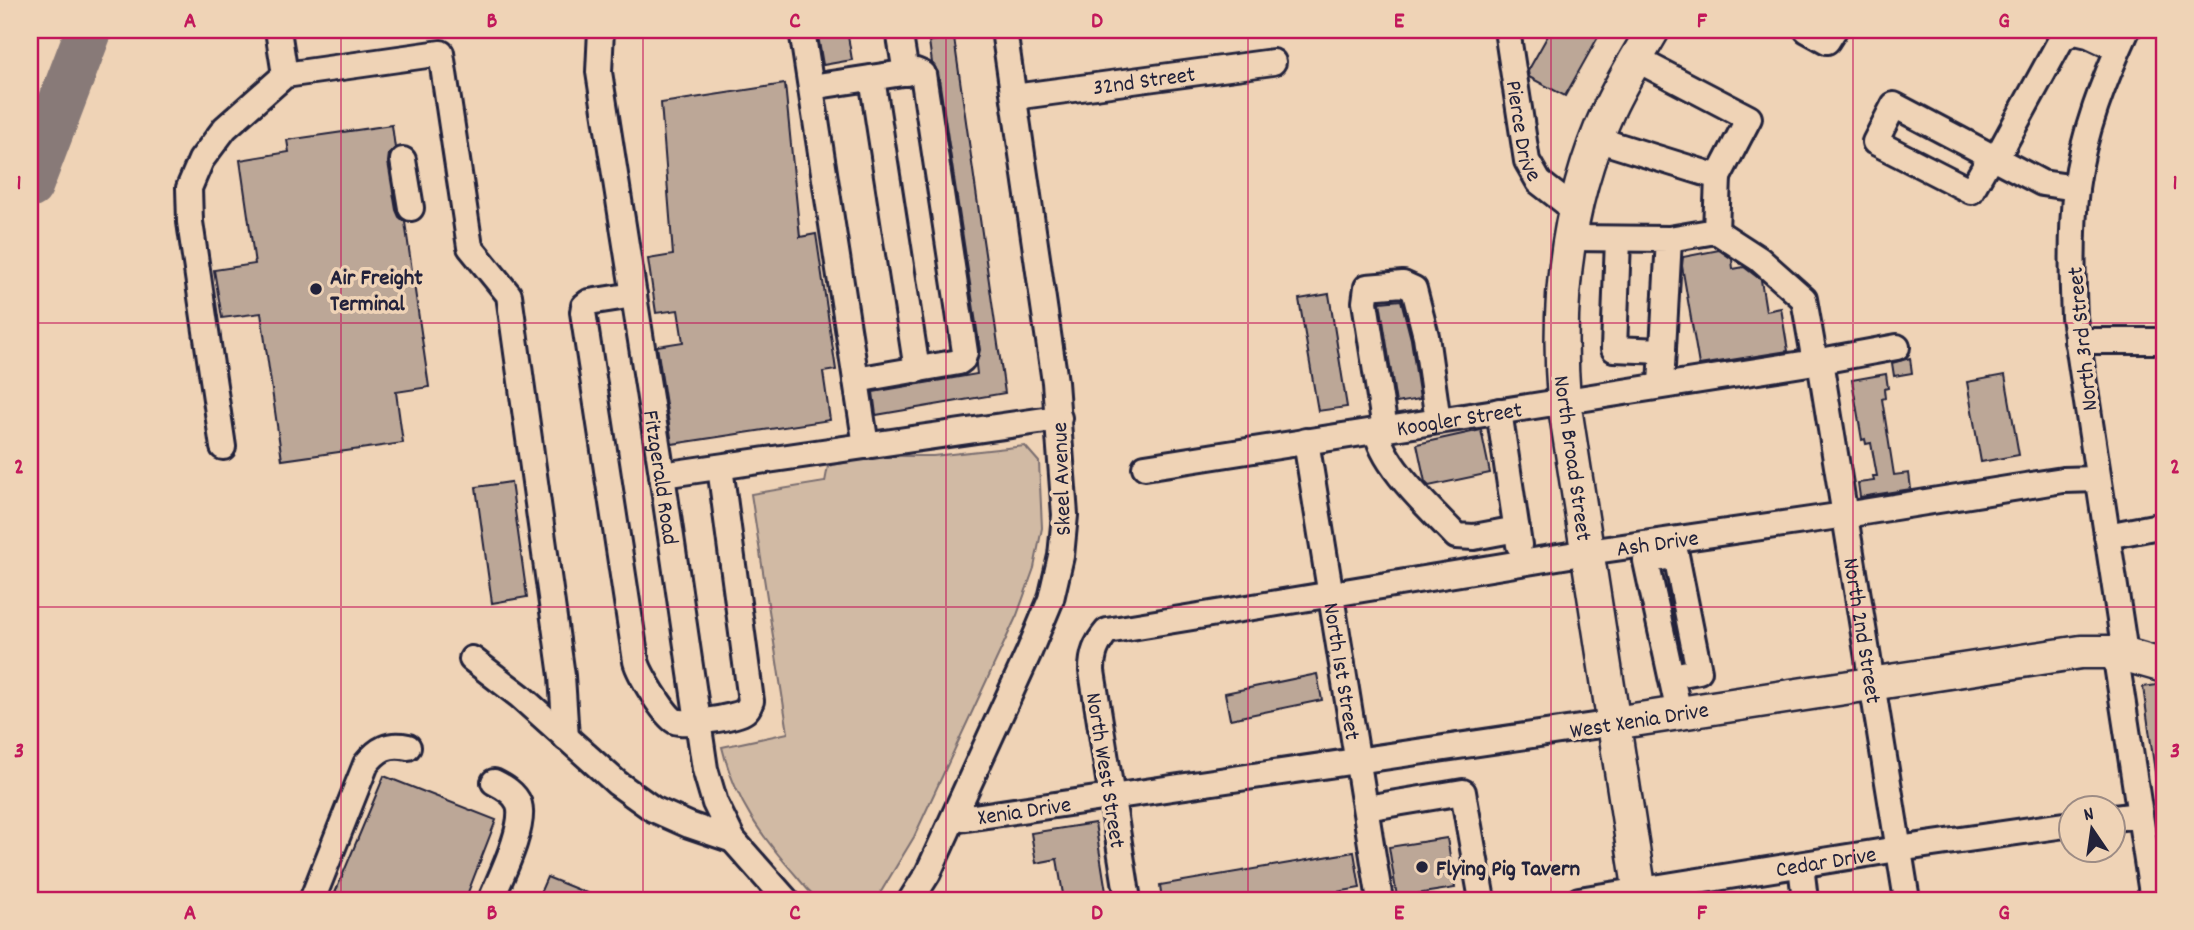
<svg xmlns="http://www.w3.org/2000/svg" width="2194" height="930" font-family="Dekko,sans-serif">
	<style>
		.green { fill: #d1baa4; stroke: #7a6e70; stroke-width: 2 }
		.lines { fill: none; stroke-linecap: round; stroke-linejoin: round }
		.taxiway { stroke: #887a78; stroke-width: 47 }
		.building { fill: #bca797; stroke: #22223b; stroke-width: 2 }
		.minor-casing { stroke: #22223b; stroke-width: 30 }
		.major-casing { stroke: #22223b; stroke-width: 37 }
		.minor { stroke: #efd3b6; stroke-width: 24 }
		.major { stroke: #efd3b6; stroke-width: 32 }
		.grid { fill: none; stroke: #c2185b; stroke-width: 2; stroke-opacity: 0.55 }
		.poi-dot { fill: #22223b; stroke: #efd3b6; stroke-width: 2.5 }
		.labels { text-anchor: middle; stroke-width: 7; stroke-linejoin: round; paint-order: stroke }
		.street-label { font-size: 23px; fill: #22223b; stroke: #efd3b6 }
		.poi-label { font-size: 23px; font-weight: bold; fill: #22223b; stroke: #efd3b6; text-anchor: start }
		.neatline { fill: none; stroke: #c2185b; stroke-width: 2.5 }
		.grid-label { font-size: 23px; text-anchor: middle; font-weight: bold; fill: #c2185b }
	</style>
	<rect width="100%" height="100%" fill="#efd3b6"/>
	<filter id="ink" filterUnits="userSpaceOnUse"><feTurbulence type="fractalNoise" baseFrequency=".0143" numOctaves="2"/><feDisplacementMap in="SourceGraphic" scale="14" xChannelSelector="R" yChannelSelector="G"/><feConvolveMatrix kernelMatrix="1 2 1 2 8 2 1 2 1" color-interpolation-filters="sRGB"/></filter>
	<g filter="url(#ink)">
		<path class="green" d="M1025,446L1039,462L1042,528L1034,568L1017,615L914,837L876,900C865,900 830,903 822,900C812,897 804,885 798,878C762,837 735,801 722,747L788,733L751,494L825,482L828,466L864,459L900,456H933Z"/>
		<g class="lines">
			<path class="taxiway" d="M30,185L89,30"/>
		</g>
		<path class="building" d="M817,30H847L852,60L823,65Z
			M1551,30H1602L1565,96L1529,77L1528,71Z
			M954,38L1005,393L876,415L873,392L977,374L976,365L980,350L938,72L932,63L929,41Z
			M785,84L800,237L816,234L836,370L823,372L830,420L672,444L657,346L683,342L678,310L656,313L648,259L673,255L661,103Z
			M392,125L395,148L389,154L388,162L396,210L399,217L405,222L429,387L396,392L403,443L282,460L261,313L222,318L214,270L255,264L240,160L289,152L287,140Z
			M1719,250L1732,259L1733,269L1744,267L1761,280L1766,311L1781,308L1788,351L1699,365L1682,266L1683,257Z
			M1329,294L1347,407L1318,411L1299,299Z
			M1401,300L1411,339L1420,399L1396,403L1380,302Z
			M1910,358L1912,373L1894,376L1892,363Z
			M1886,374L1888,388L1884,389L1885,398L1882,399L1894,475L1909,473L1911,489L1860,497L1858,483L1874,481L1873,476H1877L1871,443L1866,444L1865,439L1862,440L1852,380Z
			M2005,375L2019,455L1981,462L1967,382Z
			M1481,430L1490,473L1429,486L1425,482L1417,444Z
			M511,482L527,597L492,603L476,487Z
			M1317,674L1322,700L1230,719L1225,693Z
			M2164,684V778L2156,779L2143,687Z
			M384,776L496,820L465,900H332Z
			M1095,823L1107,898L1064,900L1057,859L1036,863L1031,833Z
			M1447,838L1455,888L1397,897L1389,847Z
			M1354,852L1360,888L1291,900H1162L1160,885Z
			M547,877L604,900H537Z"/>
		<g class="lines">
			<g class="minor-casing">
				<g id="minor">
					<path d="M278,30L285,75"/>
					<path id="s1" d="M601,30L599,72L662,475L705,769L715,803L733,840L786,900"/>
					<path d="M802,30L856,380L959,362L963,359L965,352L923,74L916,71L811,87"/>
					<path d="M899,30L906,73"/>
					<path id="s2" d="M1507,30L1527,161L1539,182L1575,210"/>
					<path d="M1807,30L1827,41L1834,30"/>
					<path d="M1636,59L1749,118L1718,177"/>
					<path d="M872,78L917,370"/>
					<path id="s3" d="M1014,97L1273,62"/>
					<path d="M1596,139L1718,177L1716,231L1669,239"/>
					<path d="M1991,156L1971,191L1875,142L1894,105L2042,183L2076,188"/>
					<path d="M1996,159L2062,38L2075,32L2088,35L2118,49"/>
					<path d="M403,160L411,208"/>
					<path d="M1716,231L1759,259L1804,299L1815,362"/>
					<path d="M1570,238L1669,239L1661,385"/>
					<path d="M1618,239L1614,349L1663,351"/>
					<path d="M634,295L589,302L584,306L583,312L636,661C639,673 664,715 675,721C685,725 736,718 745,711C749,708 749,705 751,701L720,467"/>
					<path d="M2077,341H2164"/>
					<path id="s4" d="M1820,361L1907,900"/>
					<path d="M856,380L866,446"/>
					<path d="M1499,411L1519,545"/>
					<path d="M1385,429L1365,302L1367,287L1403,284L1414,289L1426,336L1438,421"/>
					<path d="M1377,430C1380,464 1433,511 1456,536L1474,537L1517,529"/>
					<path id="s5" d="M1306,441L1380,900"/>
					<path d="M223,447L190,222L189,188L201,160L225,128L285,75L441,53L470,247L509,295L562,676L566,738"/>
					<path id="s6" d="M1145,467L1815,362L1897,347"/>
					<path d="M662,475L1059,418"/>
					<path d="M2107,536L2164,525"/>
					<path d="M2115,652L2153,900"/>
					<path d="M2125,653L2074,317C2072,274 2071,231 2076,188C2083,133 2104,80 2127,30"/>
					<path d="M472,659L520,696L617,783L653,809L689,825L733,840"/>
					<path d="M1671,676L1699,671L1676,555L1646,561L1679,713"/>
					<path d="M1111,797L1614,723"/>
					<path d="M1366,808L1463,792L1482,900"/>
					<path d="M2114,818L2140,815"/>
					<path id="s7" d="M953,820L1096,799"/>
					<path d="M1801,865L1805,900"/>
					<path d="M312,900L366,764C378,749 388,743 408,747"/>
					<path d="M491,900C500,878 526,827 519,804C515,793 504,787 494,782"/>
					<path d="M911,900L928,873L1029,652L1051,599L1061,556L1065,515L1055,382L1004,30"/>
					<path id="s8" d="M1128,900L1092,671C1092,654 1096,644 1107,631L1588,552L1845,515L2063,480L2098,479"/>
					<path id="s9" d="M1579,900L1898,849L2072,824"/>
				</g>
			</g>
			<g class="major-casing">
				<path id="major" d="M1614,723L2081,652H2115L2164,666
					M1641,900L1564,401C1556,301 1567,200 1609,109C1622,81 1638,56 1653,30"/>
			</g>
			<use href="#minor" class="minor"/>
			<use href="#major" class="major"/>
		</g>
	</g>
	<path class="grid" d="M341,30V900M643,30V900M946,30V900M1248,30V900M1551,30V900M1853,30V900M30,323H2164M30,607H2164"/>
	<g class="poi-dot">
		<circle cx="316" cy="289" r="7"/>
		<circle cx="1422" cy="867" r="7"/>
	</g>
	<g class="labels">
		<g class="street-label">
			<text dy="8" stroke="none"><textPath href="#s3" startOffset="131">32nd Street</textPath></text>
			<text dy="8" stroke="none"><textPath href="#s2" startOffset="102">Pierce Drive</textPath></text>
			<text transform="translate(2081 339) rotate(-96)" y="8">North 3rd Street</text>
			<text dy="8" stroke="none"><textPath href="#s6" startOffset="318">Koogler Street</textPath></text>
			<text transform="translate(1574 458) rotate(82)" y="8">North Broad Street</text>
			<text dy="8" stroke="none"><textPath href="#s1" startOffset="452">Fitzgerald Road</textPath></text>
			<text transform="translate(1060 479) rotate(-92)" y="8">Skeel Avenue</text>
			<text dy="8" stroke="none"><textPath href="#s8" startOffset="833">Ash Drive</textPath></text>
			<text dy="8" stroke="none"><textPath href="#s4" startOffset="273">North 2nd Street</textPath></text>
			<text dy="8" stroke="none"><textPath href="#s5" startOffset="233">North 1st Street</textPath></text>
			<text transform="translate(1639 719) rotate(-9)" y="8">West Xenia Drive</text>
			<text transform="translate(1107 770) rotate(81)" y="8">North West Street</text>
			<text dy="8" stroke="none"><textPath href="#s7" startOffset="72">Xenia Drive</textPath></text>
			<text dy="8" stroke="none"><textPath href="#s9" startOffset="250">Cedar Drive</textPath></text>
		</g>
		<g class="poi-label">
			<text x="330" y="284">Air Freight<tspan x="330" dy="26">Terminal</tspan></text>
			<text x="1436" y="875">Flying Pig Tavern</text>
		</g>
	</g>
	<rect width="2194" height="930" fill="none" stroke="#efd3b6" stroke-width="77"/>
	<g transform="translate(2092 829) rotate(347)"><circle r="33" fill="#efd3b6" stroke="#9d8c85" stroke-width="2"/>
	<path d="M0-5L12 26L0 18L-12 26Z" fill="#22223b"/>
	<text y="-10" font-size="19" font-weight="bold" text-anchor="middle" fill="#22223b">N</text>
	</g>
	<rect x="38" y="38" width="2118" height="854" class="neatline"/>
	<g class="grid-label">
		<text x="190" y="27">A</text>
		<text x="492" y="27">B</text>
		<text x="795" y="27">C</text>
		<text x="1097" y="27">D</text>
		<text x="1399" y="27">E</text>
		<text x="1702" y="27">F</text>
		<text x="2004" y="27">G</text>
		<text x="19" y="189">1</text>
		<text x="2175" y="189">1</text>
		<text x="19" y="473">2</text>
		<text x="2175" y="473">2</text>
		<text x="19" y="757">3</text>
		<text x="2175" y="757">3</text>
		<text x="190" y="919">A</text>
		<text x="492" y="919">B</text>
		<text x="795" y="919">C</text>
		<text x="1097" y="919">D</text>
		<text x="1399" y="919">E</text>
		<text x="1702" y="919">F</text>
		<text x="2004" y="919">G</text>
	</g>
</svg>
